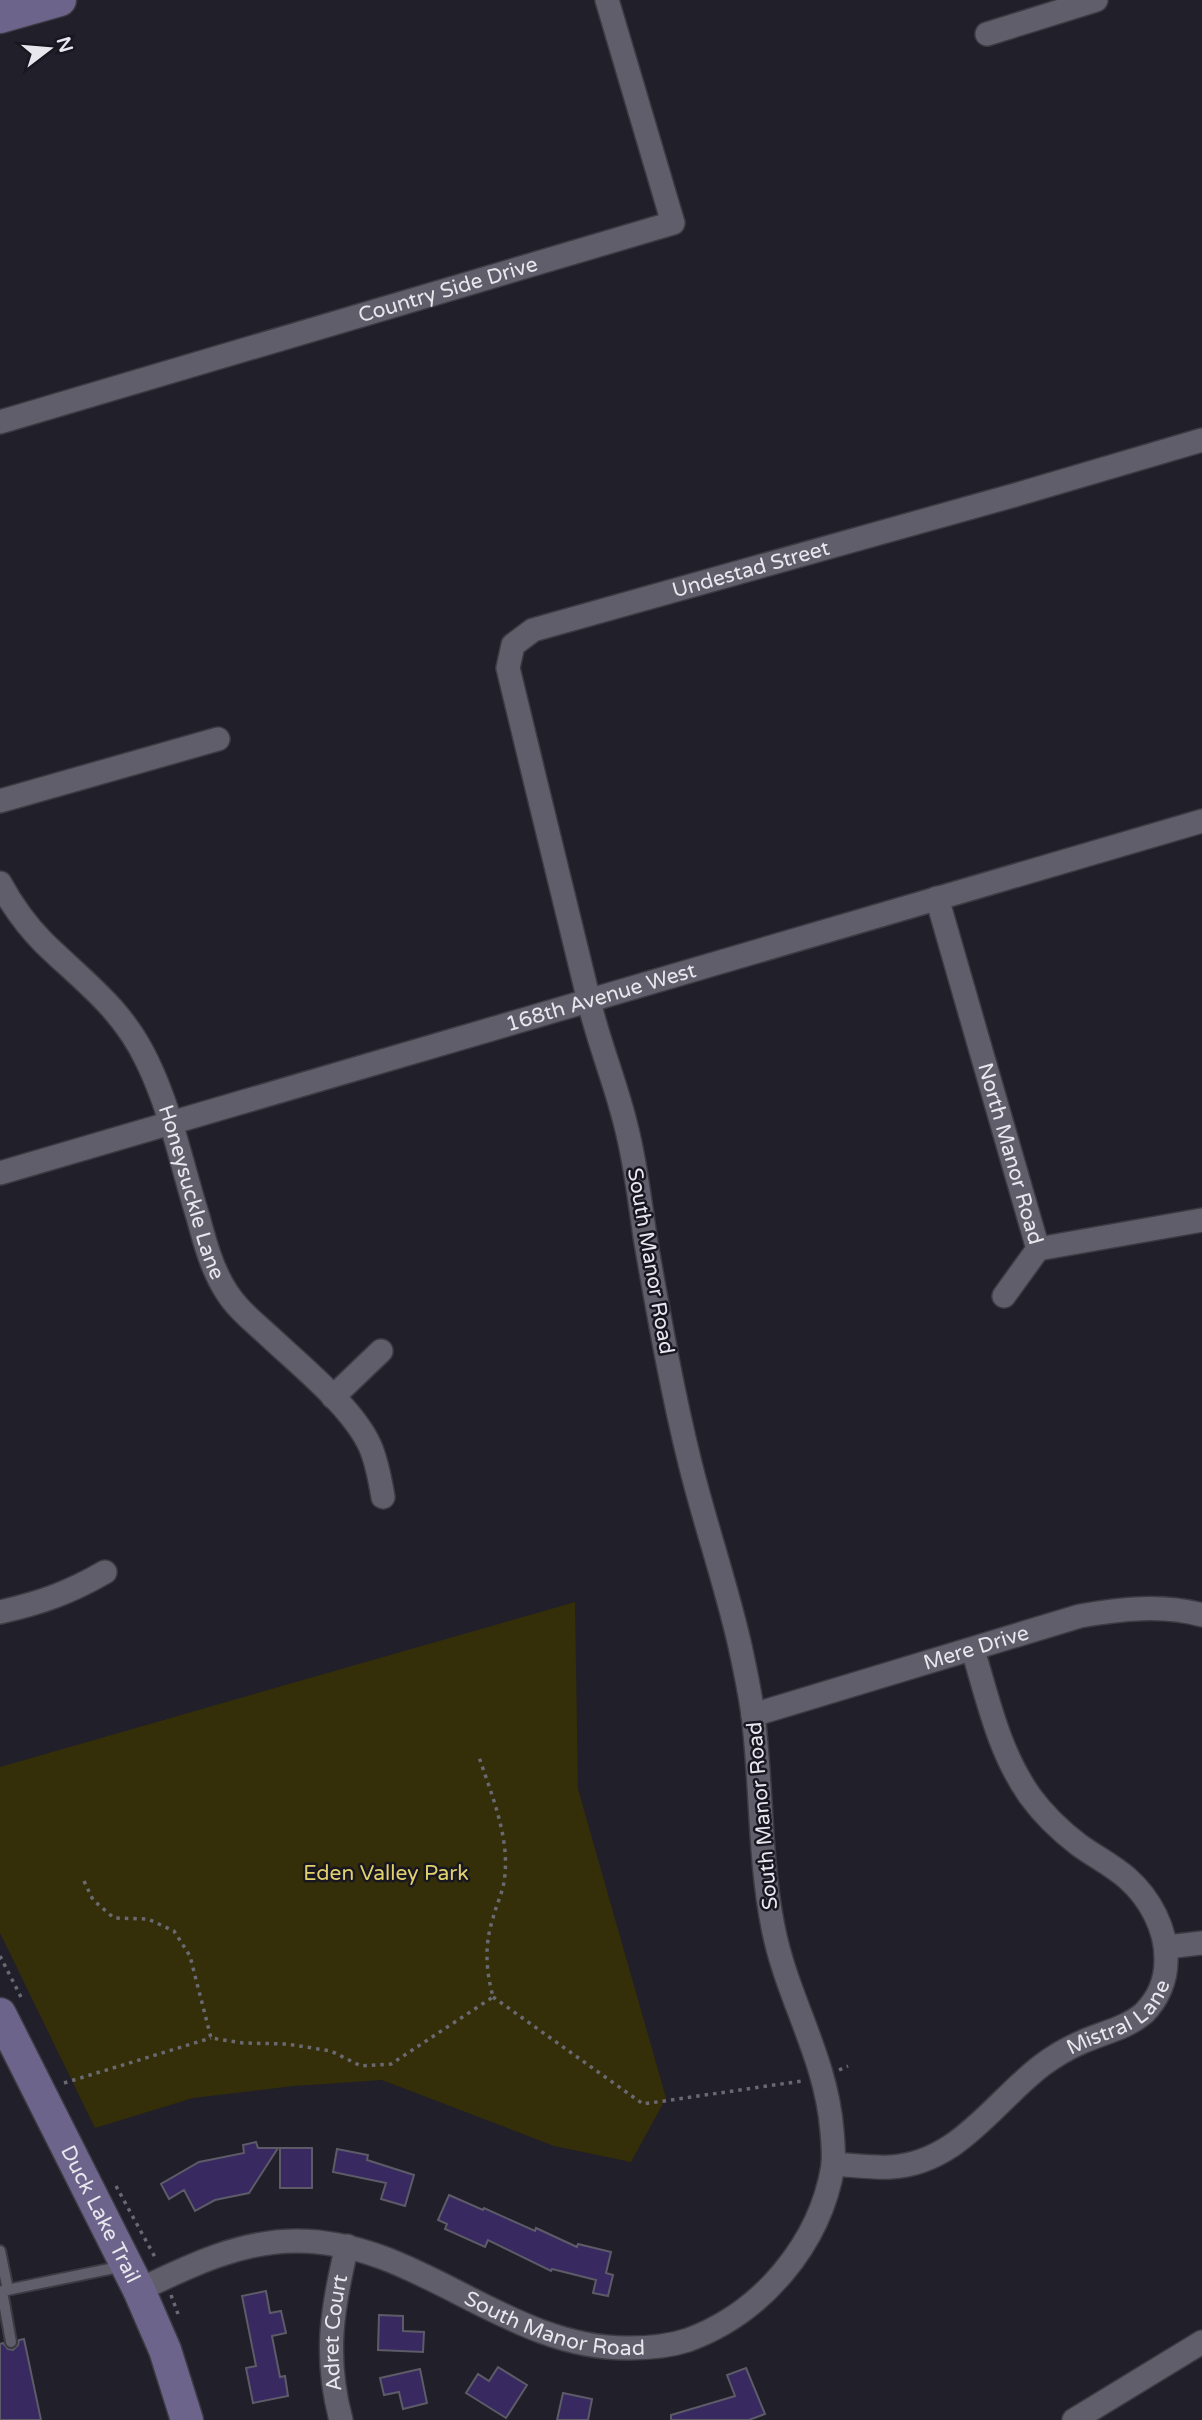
<svg xmlns="http://www.w3.org/2000/svg" width="1202" height="2420" font-family="'Varela Round',sans-serif">
	<style>
		.park { fill: #342e09 }
		.building { fill: #382a61; stroke: #5d5b67; stroke-width: 2 }
		.lines { fill: none; stroke-linecap: round; stroke-linejoin: round }
		.lane-casing { stroke: #3c3a42; stroke-width: 14 }
		.street-casing { stroke: #3c3a42; stroke-width: 26 }
		.secondary-casing { stroke: #3c3a42; stroke-width: 35 }
		.path { stroke: #6a6972; stroke-width: 3.5; stroke-dasharray: 3.5 5; stroke-linecap: butt }
		.lane { stroke: #605e6a; stroke-width: 10 }
		.street { stroke: #605e6a; stroke-width: 23 }
		.secondary { stroke: #6c648a; stroke-width: 32 }
		.labels { text-anchor: middle; stroke-width: 5; stroke-linejoin: round; paint-order: stroke }
		.street-label { font-size: 21px; fill: #e8e7ee; stroke: #181620 }
		.park-label { font-size: 21px; fill: #e1d16d; stroke: #181620 }
	</style>
	<rect width="100%" height="100%" fill="#211f29"/>
	<path class="park" d="M575,1602L578,1789L666,2098L631,2162L554,2146L382,2080L294,2086L193,2098L95,2128L0,1933V1767Z"/>
	<path class="building" d="M256,2142L258,2148H278L249,2193L215,2200L195,2211L184,2190L169,2199L161,2184L199,2162L244,2153L243,2145Z
		M280,2148H312V2188H280Z
		M337,2149L368,2155L367,2160L414,2175L405,2206L381,2199L386,2183L333,2172Z
		M449,2195L483,2210L484,2208L535,2231L536,2228L577,2247L578,2244L611,2252L606,2273L613,2275L608,2296L593,2293L596,2280L552,2269L551,2271L488,2240L485,2247L445,2229L447,2224L438,2220Z
		M266,2291L270,2313L281,2311L286,2333L272,2336L280,2377L285,2376L288,2396L253,2403L246,2368L256,2366L242,2296Z
		M379,2315L403,2316V2331L424,2332L423,2352L378,2350Z
		M24,2339L41,2420H0V2344L3,2343L8,2349L13,2350L18,2345L19,2340Z
		M498,2367L527,2385L506,2418L466,2393L478,2374L489,2381Z
		M746,2368L765,2414L749,2420H671V2415L735,2396L727,2375Z
		M420,2369L427,2403L403,2409L399,2392L384,2395L380,2378Z
		M563,2393L592,2399L588,2420H557Z"/>
	<g class="lines">
		<g class="lane-casing">
			<path id="lane" d="M0,2251L8,2290
				M11,2342L2,2291L124,2266"/>
		</g>
		<g class="street-casing">
			<g id="street">
				<path d="M987,34L1096,0"/>
				<path id="s1" d="M0,422L673,223L607,0"/>
				<path d="M0,801L218,739"/>
				<path id="s2" d="M0,883C12,905 26,925 44,943C84,982 122,1008 147,1061C171,1110 182,1166 198,1217C205,1243 212,1269 226,1291C237,1309 255,1323 270,1337C301,1366 353,1408 370,1446C377,1462 380,1479 383,1497"/>
				<path id="s3" d="M937,898L1038,1249"/>
				<path id="s4" d="M0,1173L1202,821"/>
				<path d="M1038,1249L1202,1220"/>
				<path d="M1004,1296L1038,1249"/>
				<path d="M333,1397L381,1351"/>
				<path d="M0,1612C40,1603 69,1593 105,1572"/>
				<path id="s5" d="M753,1715L1080,1616C1120,1609 1162,1604 1202,1615"/>
				<path d="M1167,1947L1202,1943"/>
				<path id="s6" d="M833,2164C852,2165 872,2168 891,2167C958,2163 993,2103 1041,2066C1053,2057 1068,2048 1082,2042C1102,2033 1127,2028 1144,2013C1158,1999 1166,1980 1166,1961C1167,1930 1150,1898 1127,1878C1112,1865 1094,1856 1079,1845C1062,1832 1043,1814 1030,1796C999,1752 988,1700 973,1650"/>
				<path id="s7" d="M139,2290C189,2266 240,2241 296,2241C418,2240 505,2349 629,2348C648,2348 670,2346 688,2340C762,2313 820,2244 833,2166C834,2155 833,2142 832,2131C826,2056 787,1999 773,1927C759,1857 762,1786 753,1715C750,1692 745,1669 740,1646C726,1584 705,1524 690,1463C672,1391 659,1316 646,1243C640,1204 636,1164 626,1126C617,1088 602,1051 592,1013C563,898 536,783 508,668L513,645L533,630L1015,495L1202,440"/>
				<path id="s8" d="M341,2420C324,2357 332,2308 347,2246"/>
				<path d="M1074,2420L1202,2342"/>
			</g>
		</g>
		<g class="secondary-casing">
			<g id="secondary">
				<path d="M0,17L60,0"/>
				<path id="s9" d="M0,2014L139,2290L165,2350L187,2420"/>
			</g>
		</g>
		<path class="path" d="M84,1881L93,1900L114,1918L148,1919L174,1931L190,1956L211,2038L243,2043L287,2044L331,2051L361,2066L391,2064L493,1997C486,1970 484,1946 493,1918C496,1906 502,1894 504,1882C511,1840 492,1796 479,1757
			M0,1956L23,2001
			M493,1997L643,2104L802,2081
			M839,2070L848,2066
			M64,2083L211,2038
			M116,2186L156,2259
			M171,2295L178,2314"/>
		<use href="#lane" class="lane"/>
		<use href="#street" class="street"/>
		<use href="#secondary" class="secondary"/>
	</g>
	<g class="labels">
		<g class="street-label">
			<text dy="7" stroke="none"><textPath href="#s1" startOffset="467">Country Side Drive</textPath></text>
			<text dy="7" stroke="none"><textPath href="#s7" startOffset="2628">Undestad Street</textPath></text>
			<text dy="7" stroke="none"><textPath href="#s4" startOffset="626">168th Avenue West</textPath></text>
			<text dy="7" stroke="none"><textPath href="#s3" startOffset="266">North Manor Road</textPath></text>
			<text dy="7" stroke="none"><textPath href="#s2" startOffset="371">Honeysuckle Lane</textPath></text>
			<text transform="translate(651 1261) rotate(80)" y="7">South Manor Road</text>
			<text dy="7" stroke="none"><textPath href="#s5" startOffset="233">Mere Drive</textPath></text>
			<text transform="translate(762 1816) rotate(-95)" y="7">South Manor Road</text>
			<text dy="7" stroke="none"><textPath href="#s6" startOffset="336">Mistral Lane</textPath></text>
			<text dy="7" stroke="none"><textPath href="#s9" startOffset="224">Duck Lake Trail</textPath></text>
			<text dy="7" stroke="none"><textPath href="#s7" startOffset="441">South Manor Road</textPath></text>
			<text dy="7" stroke="none"><textPath href="#s8" startOffset="88">Adret Court</textPath></text>
		</g>
		<g class="park-label">
			<text x="386" y="1880">Eden Valley Park</text>
		</g>
	</g>
	<g transform="translate(49 49) rotate(74)" stroke="#181620" stroke-width="5" paint-order="stroke">
	<path d="M0-5L12 26L0 18L-12 26Z" fill="#e8e7ee"/>
	<text y="-10" font-size="19" font-weight="bold" text-anchor="middle" fill="#e8e7ee">N</text>
	</g>
</svg>
